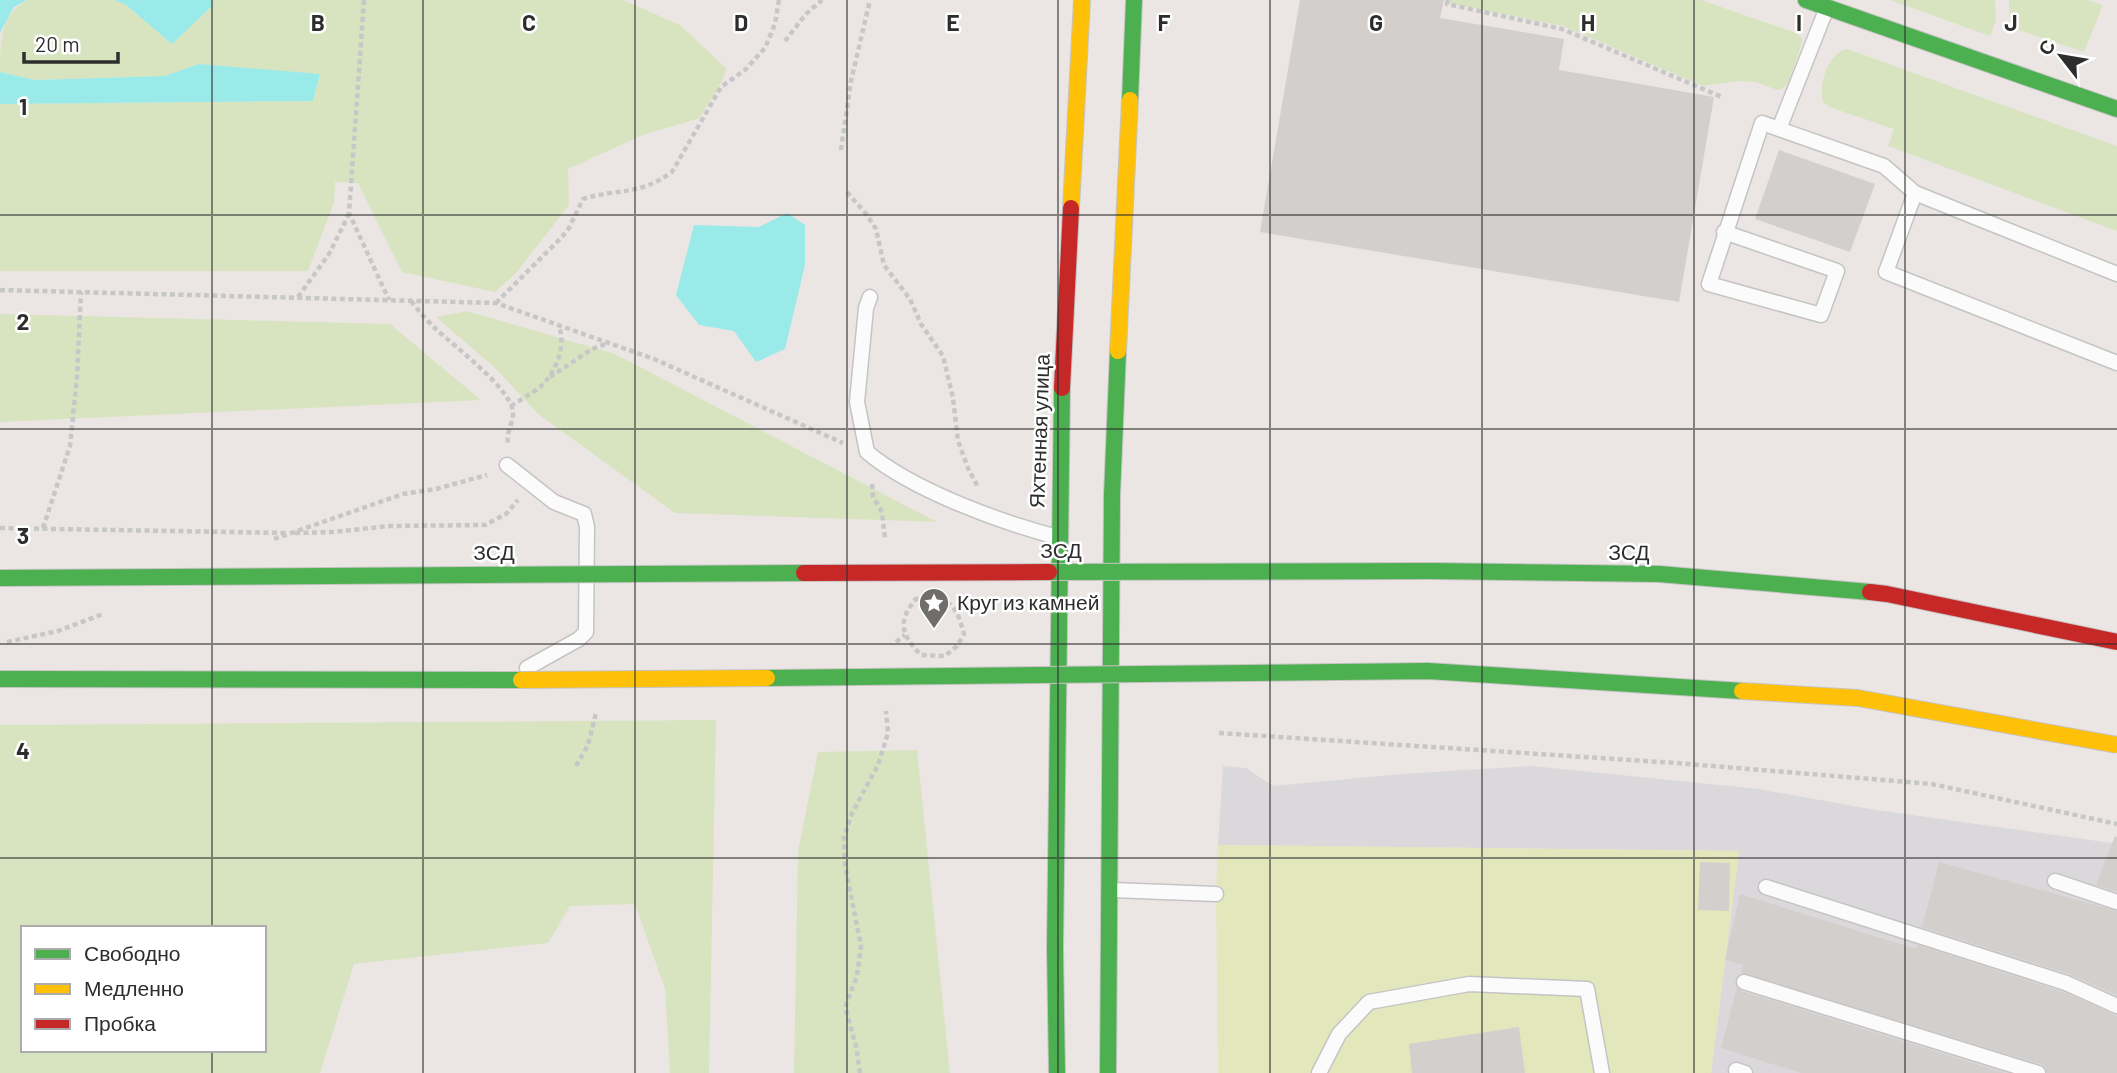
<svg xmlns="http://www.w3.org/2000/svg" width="2117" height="1073" font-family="Barlow,sans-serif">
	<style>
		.industrial { fill: #dbd8db }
		.green { fill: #d8e4bf; fill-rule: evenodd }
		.pitch { fill: #e3e8bc }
		.water { fill: #9aeae9 }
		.building { fill: #d2cfcd }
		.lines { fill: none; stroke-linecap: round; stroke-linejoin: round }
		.lane-casing { stroke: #c5c4c4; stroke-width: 17 }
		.fast-casing { stroke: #c5c4c4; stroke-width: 18 }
		.slow-casing { stroke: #c5c4c4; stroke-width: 18 }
		.jam-casing { stroke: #c5c4c4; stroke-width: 18 }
		.path { stroke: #c8c7c7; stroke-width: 4.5; stroke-dasharray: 5 3.5; stroke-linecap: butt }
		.lane { stroke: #fcfbfb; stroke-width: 14 }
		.fast { stroke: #4caf50; stroke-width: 16 }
		.slow { stroke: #ffc107; stroke-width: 16 }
		.jam { stroke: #c62828; stroke-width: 16 }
		.fast-bridge-casing { stroke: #c6c4c3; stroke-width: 18; stroke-linecap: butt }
		.slow-bridge-casing { stroke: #c6c4c3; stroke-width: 18; stroke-linecap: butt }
		.jam-bridge-casing { stroke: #c6c4c3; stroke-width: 18; stroke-linecap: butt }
		.fast-bridge { stroke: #4caf50; stroke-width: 16 }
		.slow-bridge { stroke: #ffc107; stroke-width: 16 }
		.jam-bridge { stroke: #c62828; stroke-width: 16 }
		.grid { fill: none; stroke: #2d2d2d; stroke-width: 2; stroke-opacity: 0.55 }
		.labels { text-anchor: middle; stroke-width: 5; stroke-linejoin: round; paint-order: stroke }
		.street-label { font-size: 21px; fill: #2d2d2d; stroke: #fff }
		.poi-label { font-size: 21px; fill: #2d2d2d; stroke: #fff; text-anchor: start }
		.grid-label { font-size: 23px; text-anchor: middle; font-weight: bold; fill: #2d2d2d; stroke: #fff; stroke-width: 5; stroke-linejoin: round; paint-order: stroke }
	</style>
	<rect width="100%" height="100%" fill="#ebe6e4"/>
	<path class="industrial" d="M1223,766L1246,768L1273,786L1402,774L1532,766L1758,789L1876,810L2112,843L2117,845V1073H1711L1739,851L1218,845Z"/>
	<path class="green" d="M27,0H115L126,5L172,44L212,5V0H623L680,25L727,69L717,91L698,119L645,134L568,169L569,205L516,273L495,292L402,272L358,183L335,182L334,203L308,271H0V104L313,101L320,75L199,64L165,76L34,80L0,72C0,43 0,15 27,0Z
		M1450,0H1701L1796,33L1802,38V43L1788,84L1782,89L1777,90L1756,82L1739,81L1703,86L1563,26L1449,3Z
		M1890,0H1995L1996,20L1990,36Z
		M2009,0H2088L2103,5L2084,52L2010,27Z
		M1847,49L2117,146V231L1888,146L1894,129L1832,108L1823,102C1818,85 1828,53 1847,49Z
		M467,311L615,354L937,522H941L675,513L538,414L494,367L436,317Z
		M0,314L390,324L481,400L0,422Z
		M716,720L709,1073H670L665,989L635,904L570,906L548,943L354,964L320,1073H0V725ZM23,928H264V1050H23Z
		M917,750L950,1073H794L798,851L818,752Z"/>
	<path class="pitch" d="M1218,845L1739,851L1711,1073H1218L1216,894Z"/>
	<path class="water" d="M0,0H27L14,7L0,33Z
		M115,0H212L213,5L172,44L126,5Z
		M199,64L320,74L313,101L0,104V72L34,80L165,76Z
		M787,213L805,225V265L785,349L756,362L734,331L699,325L676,295L694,225L759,227Z"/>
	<path class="building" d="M1300,0H1444L1440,18L1564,39L1559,70L1714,97L1679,302L1260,232Z
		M1779,150L1875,184L1850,252L1755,219Z
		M2115,836L2117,837V892L2096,885Z
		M1700,862L1730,863L1729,911L1698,910Z
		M1939,862L2117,911V995L2069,974L1922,927Z
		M1740,894L1916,949L1917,945L2063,992L2117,1016V1073H2047L2045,1067L2041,1064L1741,973L1743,965L1725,960Z
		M1737,988L1741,991L2005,1073H1801L1721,1048Z
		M1519,1027L1525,1073H1412L1409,1044Z"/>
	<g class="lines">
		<g class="lane-casing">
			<path id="lane" d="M1779,129L1826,10
				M1915,193L1886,272L2117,363
				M1724,232L1837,271L1821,315L1709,284L1762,123L1884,166L1915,193L2117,274
				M870,297L866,308L857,402L867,452C912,490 1000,522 1057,537
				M507,465L554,502L584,514L587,527L586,632L579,639L527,668
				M2055,881L2117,902
				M1766,887L2066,983L2117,1006
				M1112,890L1216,894
				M1744,982L2038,1073
				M1736,1070L1745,1073
				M1319,1073L1339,1034L1369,1002L1469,984L1587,989L1602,1073"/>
		</g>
		<g class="fast-casing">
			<path id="fast" d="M1806,0L2117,109
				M1130,100L1134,0
				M1057,1073L1055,948L1062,388
				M1108,1073L1112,495L1118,351"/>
		</g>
		<g class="slow-casing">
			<path id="slow" d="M1071,208L1082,0
				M1118,351L1130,100"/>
		</g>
		<g class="jam-casing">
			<path id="jam" d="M1062,388L1071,208"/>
		</g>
		<path class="path" d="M364,0L349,213L389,300
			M1448,0L1447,4L1562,29L1722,97
			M785,41L806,14L822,0
			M841,150L851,81L870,0
			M847,192L867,215L876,229L884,265L910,299L921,324L943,356L953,398L958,441L968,468L978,487
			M0,290L496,303L654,359L843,443
			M298,297L329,254L349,214
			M411,301C419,311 427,321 436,329C455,347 509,387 513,411C514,421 506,432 508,443
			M496,303L561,238L569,228L583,199C619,188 639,196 672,172L721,87L745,70L765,48L775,24L779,0
			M550,377L592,349L608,343
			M511,406C520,400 531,394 540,387C555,374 568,344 558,325
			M872,484L873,497L882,512L885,539
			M0,528L286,533
			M43,528L70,446L77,377L81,292
			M295,533L333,532L390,526L485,525L506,514L518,500
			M274,539L403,494L436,489L487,475
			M931,596C955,601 958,613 964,634L957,646L945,656L921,655C901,635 897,621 916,599Z
			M7,642L58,631L103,614
			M896,642L905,635
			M1219,733L1676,763L1932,784L2117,824
			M576,766L588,745L596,713
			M860,1073L856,1046L845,1007L857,976L861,946L845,865L844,838L852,813L878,765L888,733L886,711"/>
		<use href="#lane" class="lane"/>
		<use href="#fast" class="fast"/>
		<use href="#slow" class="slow"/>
		<use href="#jam" class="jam"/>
		<g class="fast-bridge-casing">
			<path id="fast-bridge" d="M1049,572L1431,571L1659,574L1870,592
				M0,578L804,573
				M767,678L1428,671L1742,691
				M0,679L521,680"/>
		</g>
		<g class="slow-bridge-casing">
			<path id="slow-bridge" d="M521,680L767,678
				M1742,691L1858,698L2117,745"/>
		</g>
		<g class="jam-bridge-casing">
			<path id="jam-bridge" d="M804,573L1049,572
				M1870,592L1887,594L2117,642"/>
		</g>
		<use href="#fast-bridge" class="fast-bridge"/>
		<use href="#slow-bridge" class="slow-bridge"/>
		<use href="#jam-bridge" class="jam-bridge"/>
	</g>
	<path class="grid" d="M212,0V928M423,0V1073M635,0V1073M847,0V1073M1058,0V1073M1270,0V1073M1482,0V1073M1694,0V1073M1905,0V1073M0,215H2117M0,429H2117M0,644H2117M0,858H2117M212,1050V1073"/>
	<defs>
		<g id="sight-pin" transform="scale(1.575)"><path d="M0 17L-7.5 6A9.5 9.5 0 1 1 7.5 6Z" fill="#706e6d" stroke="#fff"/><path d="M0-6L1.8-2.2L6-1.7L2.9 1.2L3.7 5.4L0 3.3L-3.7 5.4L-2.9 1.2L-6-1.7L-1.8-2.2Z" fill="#fff"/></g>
	</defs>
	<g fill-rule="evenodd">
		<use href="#sight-pin" x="934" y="603"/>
	</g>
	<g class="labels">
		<g class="street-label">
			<text transform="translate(1040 431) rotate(-88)" y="7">Яхтенная улица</text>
			<text x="1061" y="558">ЗСД</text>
			<text x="494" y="560">ЗСД</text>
			<text transform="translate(1629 553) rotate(1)" y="7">ЗСД</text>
		</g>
		<g class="poi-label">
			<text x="957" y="610">Круг из камней</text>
		</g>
	</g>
	<g class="grid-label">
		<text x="318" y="31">B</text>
		<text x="529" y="31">C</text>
		<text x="741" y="31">D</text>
		<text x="953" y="31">E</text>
		<text x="1164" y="31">F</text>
		<text x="1376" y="31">G</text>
		<text x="1588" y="31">H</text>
		<text x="1799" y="31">I</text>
		<text x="2011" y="31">J</text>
		<text x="23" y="115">1</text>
		<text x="23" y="330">2</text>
		<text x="23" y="544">3</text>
		<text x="23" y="759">4</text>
	</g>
	<rect x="21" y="926" width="245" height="126" fill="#ffffff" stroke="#ababab" stroke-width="2"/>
	<rect x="35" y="949" width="35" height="10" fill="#4caf50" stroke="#ababab" stroke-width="2"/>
	<text x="84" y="961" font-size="21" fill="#2d2d2d">Свободно</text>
	<rect x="35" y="984" width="35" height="10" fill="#ffc107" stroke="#ababab" stroke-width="2"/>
	<text x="84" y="996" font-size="21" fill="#2d2d2d">Медленно</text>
	<rect x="35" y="1019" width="35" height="10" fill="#c62828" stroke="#ababab" stroke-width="2"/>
	<text x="84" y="1031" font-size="21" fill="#2d2d2d">Пробка</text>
	<g transform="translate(2061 56) rotate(301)" stroke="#ffffff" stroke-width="5" paint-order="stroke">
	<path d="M0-5L12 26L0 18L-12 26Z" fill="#2d2d2d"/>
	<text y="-10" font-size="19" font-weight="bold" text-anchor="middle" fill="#2d2d2d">С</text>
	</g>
	<path d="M24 52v10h94v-10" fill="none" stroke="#2d2d2d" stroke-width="3.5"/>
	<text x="35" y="52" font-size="21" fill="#2d2d2d" stroke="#ffffff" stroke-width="5" paint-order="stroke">20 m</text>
</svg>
